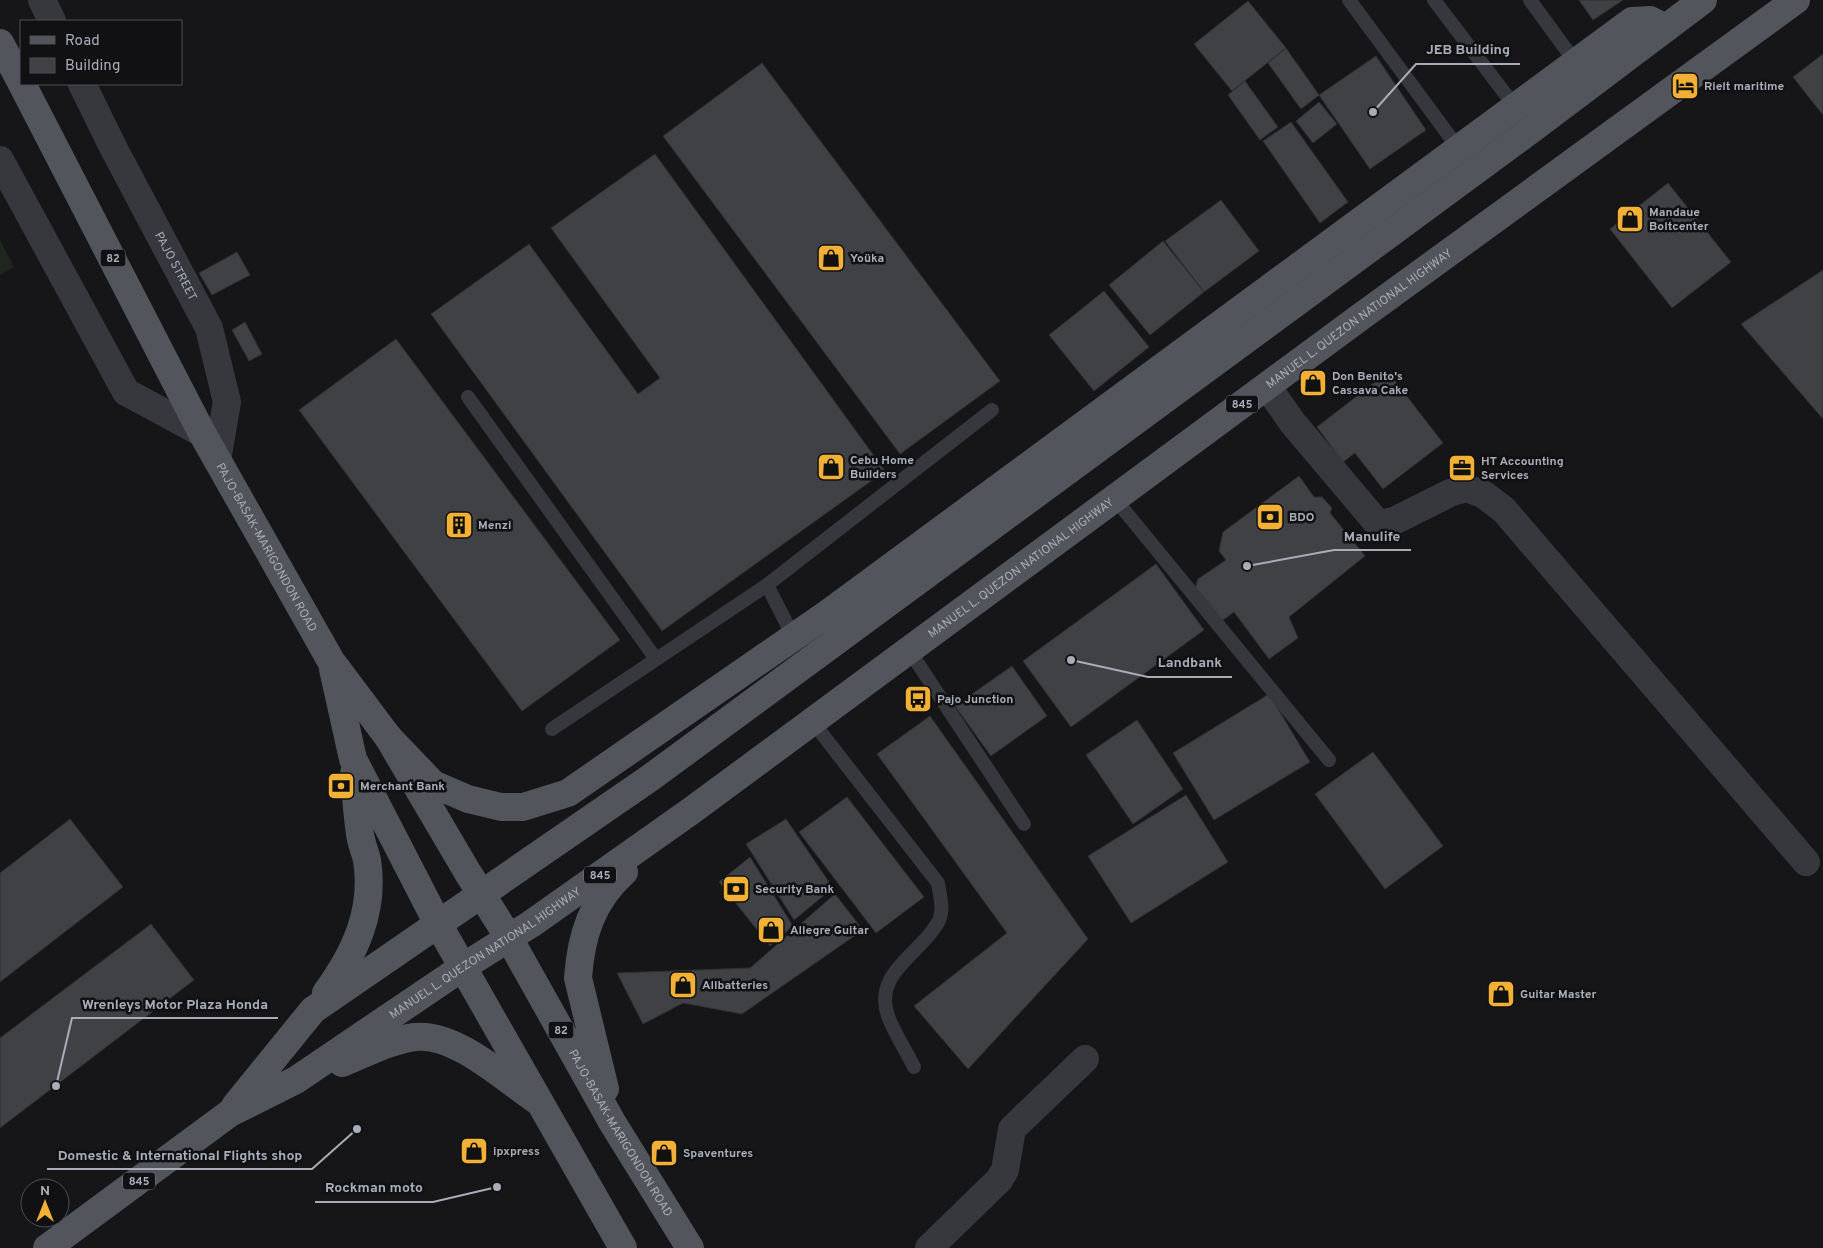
<svg xmlns="http://www.w3.org/2000/svg" width="1823" height="1248" font-family="Overpass,sans-serif">
	<style>
		.green { fill: #1e261f }
		.building { fill: #404145; stroke: #303034 }
		.lines { fill: none; stroke-linecap: round; stroke-linejoin: round }
		.lane { stroke: #37383d; stroke-width: 14 }
		.street { stroke: #37383d; stroke-width: 28 }
		.primary { stroke: #53555c; stroke-width: 28 }
		.labels { text-anchor: middle; stroke-width: 5; stroke-linejoin: round; paint-order: stroke }
		.shield { fill: #111113; stroke: #7b7e86; stroke-width: 1 }
		.shield-label { font-size: 11px; font-weight: bold; fill: #a8adb8 }
		.poi-label { font-size: 12px; font-weight: bold; fill: #a8adb8; stroke: #111113; text-anchor: start }
		.street-label { font-size: 12px; fill: #a8adb8; stroke: #111113 }
		.leader { fill: none; stroke: #a8adb8; stroke-width: 2 }
		.callout-dot { fill: #a8adb8; stroke: #111113; stroke-width: 2 }
		.callout-label { font-size: 14px; text-anchor: middle; font-weight: bold; fill: #a8adb8; stroke: #111113; stroke-width: 5; stroke-linejoin: round; paint-order: stroke }
	</style>
	<rect width="100%" height="100%" fill="#161618"/>
	<path class="green" d="M0,240L14,267L0,275Z"/>
	<path class="building" d="M1579,0H1623L1593,20Z
		M1248,1L1286,48L1232,91L1194,44Z
		M1286,48L1319,95L1301,109L1268,63Z
		M1823,54V115L1793,77Z
		M1376,56L1426,130L1370,169L1319,95Z
		M762,63L1000,381L900,454L663,136Z
		M1245,81L1278,127L1260,140L1228,95Z
		M1319,102L1337,124L1313,143L1296,121Z
		M1291,122L1348,202L1320,223L1263,141Z
		M655,154L885,471L662,631L431,314L529,244L638,394L660,378L551,228Z
		M1668,183L1731,262L1672,308L1610,229Z
		M1221,200L1259,251L1204,292L1165,241Z
		M1163,241L1204,292L1150,335L1109,285Z
		M237,252L250,275L212,295L199,273Z
		M1823,270V419L1741,324Z
		M1104,291L1149,347L1094,391L1049,335Z
		M245,322L262,354L249,361L232,330Z
		M396,339L620,640L522,711L299,410Z
		M1388,372L1443,443L1383,489L1355,453L1343,462L1317,427Z
		M1299,476L1314,497H1322L1332,508L1330,513L1365,556L1289,617L1298,638L1269,659L1234,612L1220,622L1195,589L1198,579L1226,560L1219,551L1223,532Z
		M1156,564L1204,630L1071,727L1023,661Z
		M1012,666L1047,716L991,756L955,706Z
		M1269,694L1310,762L1214,820L1173,753Z
		M930,716L1088,939L968,1069L914,1006L1007,933L877,754Z
		M1137,720L1183,789L1133,824L1086,755Z
		M1373,752L1443,846L1385,889L1315,794Z
		M1186,795L1228,862L1131,923L1088,856Z
		M847,797L924,897L876,933L799,832Z
		M70,819L123,887L0,982V873Z
		M786,819L833,888L794,920L746,844Z
		M750,857L793,926L770,946L719,882Z
		M835,894L863,930L742,1014L683,1003L643,1024L617,973L750,968Z
		M151,924L194,980L0,1128V1038Z"/>
	<g class="lines">
		<path class="lane" d="M1349,0L1459,149
			M1434,0L1516,108
			M1530,0L1576,63
			M468,397L656,659
			M1115,499L1329,760
			M767,585L794,638
			M909,650L1024,824
			M812,721L938,883C940,897 945,912 937,924C919,955 873,973 888,1016C894,1033 906,1050 914,1067
			M552,729L767,585L992,410"/>
		<g class="street">
			<path d="M42,0L52,21"/>
			<path id="s1" d="M82,84L114,149L209,328L227,402L217,460"/>
			<path d="M0,160L126,392L202,433"/>
			<path d="M1267,386L1292,422L1378,524L1394,521L1450,493L1466,488L1483,494L1504,510L1806,862"/>
			<path d="M929,1248L999,1180L1005,1170L1012,1129L1085,1059"/>
		</g>
		<g class="primary">
			<path d="M0,43L21,82"/>
			<path id="s2" d="M22,84L202,433L331,661L388,737L468,873L509,938L612,1122L690,1248"/>
			<path d="M333,669L353,759L437,922L623,1248"/>
			<path d="M388,737L433,784L468,799L501,807H523L568,793L827,614L1632,21L1650,20L1666,28"/>
			<path d="M326,993C355,953 375,911 367,860C365,851 361,843 360,834C357,814 356,793 354,773"/>
			<path d="M342,1063C365,1054 391,1040 415,1037C454,1032 504,1078 536,1100"/>
			<path d="M605,1089L578,978C581,935 592,901 624,872"/>
			<path d="M235,1106L313,1010L650,778L1528,132L1703,0"/>
			<path id="s3" d="M47,1248L230,1113L296,1080L463,967L531,924L691,811L1359,318L1796,0"/>
		</g>
	</g>
	<defs>
		<g id="hotel-square" transform="scale(1.4375)"><rect x="-9" y="-9" width="18" height="18" rx="4" fill="#f2b134" stroke="#111113"/><path d="M-6-4.5h1.5V1H6V5H4.5V3h-9V5H-6ZM-4 0a1.8 1.8 0 1 1 3.6 0ZM.5 0V-2.5h3Q6-2.5 6 0Z" fill="#111"/></g>
		<g id="shop-square" transform="scale(1.4375)"><rect x="-9" y="-9" width="18" height="18" rx="4" fill="#f2b134" stroke="#111113"/><path d="M-5-2.5h2.3a2.7 3.5 0 0 1 5.4 0H5L5.5 6h-11ZM-1.5-2.5h3a1.5 2.3 0 0 0-3 0Z" fill="#111"/></g>
		<g id="office-square" transform="scale(1.4375)"><rect x="-9" y="-9" width="18" height="18" rx="4" fill="#f2b134" stroke="#111113"/><path d="M-6-3h4V-5.5h4V-3h4V5H-6ZM-1-4.5V-3h2v-1.5ZM-6 0V1H6V0Z" fill="#111"/></g>
		<g id="bank-square" transform="scale(1.4375)"><rect x="-9" y="-9" width="18" height="18" rx="4" fill="#f2b134" stroke="#111113"/><path d="M-6-4H6V4H-6ZM0-2.3a2.3 2.3 0 1 0 0 4.6a2.3 2.3 0 1 0 0-4.6Z" fill="#111"/></g>
		<g id="building-square" transform="scale(1.4375)"><rect x="-9" y="-9" width="18" height="18" rx="4" fill="#f2b134" stroke="#111113"/><path d="M-4-6H4V6H1V3H-1V6H-4ZM-2.5-4.3h1.7v1.8h-1.7ZM.8-4.3h1.7v1.8H.8ZM-2.5-1h1.7V.8h-1.7ZM.8-1h1.7V.8H.8Z" fill="#111"/></g>
		<g id="bus-square" transform="scale(1.4375)"><rect x="-9" y="-9" width="18" height="18" rx="4" fill="#f2b134" stroke="#111113"/><path d="M-5-6H5V4H4V6H2V4H-2V6H-4V4H-5ZM-3.5-4V0h7V-4ZM-3.5 1.2v1.5H-2V1.2ZM2 1.2v1.5H3.5V1.2Z" fill="#111"/></g>
	</defs>
	<g fill-rule="evenodd">
		<use href="#hotel-square" x="1685" y="86"/>
		<use href="#shop-square" x="1630" y="219"/>
		<use href="#shop-square" x="831" y="258"/>
		<use href="#shop-square" x="1313" y="383"/>
		<use href="#shop-square" x="831" y="467"/>
		<use href="#office-square" x="1462" y="468"/>
		<use href="#bank-square" x="1270" y="517"/>
		<use href="#building-square" x="459" y="525"/>
		<use href="#bus-square" x="918" y="699"/>
		<use href="#bank-square" x="341" y="786"/>
		<use href="#bank-square" x="736" y="889"/>
		<use href="#shop-square" x="771" y="930"/>
		<use href="#shop-square" x="683" y="985"/>
		<use href="#shop-square" x="1501" y="994"/>
		<use href="#shop-square" x="474" y="1151"/>
		<use href="#shop-square" x="664" y="1153"/>
	</g>
	<g class="labels">
		<g class="shield">
			<rect x="100.5" y="249.5" width="25" height="17" rx="4"/>
			<rect x="1226" y="395.5" width="32" height="17" rx="4"/>
			<rect x="584" y="866.5" width="32" height="17" rx="4"/>
			<rect x="548.5" y="1021.5" width="25" height="17" rx="4"/>
			<rect x="123" y="1172.5" width="32" height="17" rx="4"/>
		</g>
		<g class="shield-label">
			<text x="113" y="262">82</text>
			<text x="1242" y="408">845</text>
			<text x="600" y="879">845</text>
			<text x="561" y="1034">82</text>
			<text x="139" y="1185">845</text>
		</g>
		<g class="poi-label">
			<text x="1704" y="90">Rielt maritime</text>
			<text x="1649" y="216">Mandaue<tspan x="1649" dy="14">Boltcenter</tspan></text>
			<text x="850" y="262">Yoüka</text>
			<text x="1332" y="380">Don Benito's<tspan x="1332" dy="14">Cassava Cake</tspan></text>
			<text x="850" y="464">Cebu Home<tspan x="850" dy="14">Builders</tspan></text>
			<text x="1481" y="465">HT Accounting<tspan x="1481" dy="14">Services</tspan></text>
			<text x="1289" y="521">BDO</text>
			<text x="478" y="529">Menzi</text>
			<text x="937" y="703">Pajo Junction</text>
			<text x="360" y="790">Merchant Bank</text>
			<text x="755" y="893">Security Bank</text>
			<text x="790" y="934">Allegre Guitar</text>
			<text x="702" y="989">Allbatteries</text>
			<text x="1520" y="998">Guitar Master</text>
			<text x="493" y="1155">ipxpress</text>
			<text x="683" y="1157">Spaventures</text>
		</g>
		<g class="street-label">
			<text dy="4" stroke="none"><textPath href="#s1" startOffset="205">PAJO STREET</textPath></text>
			<text dy="4" stroke="none"><textPath href="#s3" startOffset="1609">MANUEL L. QUEZON NATIONAL HIGHWAY</textPath></text>
			<text dy="4" stroke="none"><textPath href="#s2" startOffset="524">PAJO-BASAK-MARIGONDON ROAD</textPath></text>
			<text dy="4" stroke="none"><textPath href="#s3" startOffset="1189">MANUEL L. QUEZON NATIONAL HIGHWAY</textPath></text>
			<text dy="4" stroke="none"><textPath href="#s3" startOffset="529">MANUEL L. QUEZON NATIONAL HIGHWAY</textPath></text>
			<text dy="4" stroke="none"><textPath href="#s2" startOffset="1209">PAJO-BASAK-MARIGONDON ROAD</textPath></text>
		</g>
	</g>
	<path class="leader" d="M1373 112L1416 64H1520M1247 566L1334 550H1411M1071 660L1148 677H1232M56 1086L72 1018H278M357 1129L312 1169H47M497 1187L433 1202H315"/>
	<g class="callout-dot">
		<circle cx="1373" cy="112" r="5"/>
		<circle cx="1247" cy="566" r="5"/>
		<circle cx="1071" cy="660" r="5"/>
		<circle cx="56" cy="1086" r="5"/>
		<circle cx="357" cy="1129" r="5"/>
		<circle cx="497" cy="1187" r="5"/>
	</g>
	<g class="callout-label">
		<text x="1468" y="54">JEB Building</text>
		<text x="1372" y="541">Manulife</text>
		<text x="1190" y="667">Landbank</text>
		<text x="175" y="1009">Wrenleys Motor Plaza Honda</text>
		<text x="180" y="1160">Domestic &amp; International Flights shop</text>
		<text x="374" y="1192">Rockman moto</text>
	</g>
	<rect x="20" y="20" width="162" height="65" fill="#111113" stroke="#4d4f55"/>
	<rect x="30" y="36" width="25" height="8" fill="#53555c" stroke="#4d4f55"/>
	<text x="65" y="45" font-size="15" fill="#a8adb8">Road</text>
	<rect x="30" y="58" width="25" height="15" fill="#404145" stroke="#4d4f55"/>
	<text x="65" y="70" font-size="15" fill="#a8adb8">Building</text>
	<g transform="translate(45 1203)"><circle r="24" fill="#111113" stroke="#4d4f55"/>
	<path d="M0-4L9 19L0 12L-9 19Z" fill="#f2b134"/>
	<text y="-8" font-size="14" font-weight="bold" text-anchor="middle" fill="#a8adb8">N</text>
	</g>
</svg>
